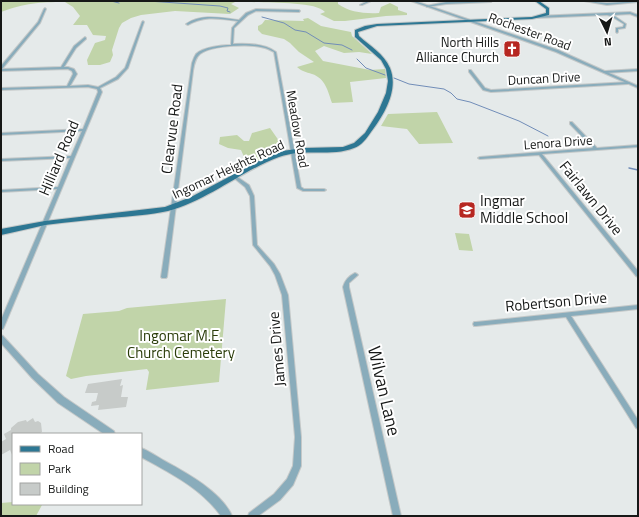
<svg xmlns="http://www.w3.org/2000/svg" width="639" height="517" font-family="'Titillium Web',sans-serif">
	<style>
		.green { fill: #c1d4a9 }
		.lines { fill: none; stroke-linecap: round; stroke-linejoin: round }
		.stream-far1 { stroke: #718db8; stroke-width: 1 }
		.stream { stroke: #718db8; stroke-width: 1.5 }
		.building { fill: #c7cbc9 }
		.minor-casing { stroke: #c4c8c8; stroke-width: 2 }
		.tertiary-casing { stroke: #c4c8c8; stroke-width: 2 }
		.primary-casing { stroke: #c4c8c8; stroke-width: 2 }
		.minor { fill: #89acbb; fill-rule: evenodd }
		.tertiary { fill: #89acbb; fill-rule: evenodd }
		.primary { fill: #2d7793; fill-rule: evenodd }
		.labels { text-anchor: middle; stroke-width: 4; stroke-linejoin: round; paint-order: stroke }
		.far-street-label { font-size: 13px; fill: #161817; stroke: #fff }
		.far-poi-label { font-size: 13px; fill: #161817; stroke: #fff; text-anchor: end }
		.street-label { font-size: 15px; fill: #161817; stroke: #fff }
		.poi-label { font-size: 15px; fill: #161817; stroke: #fff; text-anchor: start }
		.park-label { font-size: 15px; fill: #2b3d0a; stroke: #fff }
		.near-street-label { font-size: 18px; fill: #161817; stroke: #fff }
	</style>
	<rect width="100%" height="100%" fill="#e5eaea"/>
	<path class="green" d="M1,1H237L231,4L239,8L230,14L175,11L141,15L131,18L122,23L119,28L112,50L113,55L110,62L100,65H88L87,60L95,43L105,40L106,36L93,35L87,25H73L80,16L73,7L65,2C39,2 25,3 1,12Z
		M241,1H349L338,2V4C349,12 365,14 379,13L381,7L390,3L398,7V10L407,13V15L386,16L345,21H334L320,14L325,12C314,0 259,4 241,1Z
		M308,18L321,26L351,32L352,36L372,54L359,52L344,53L324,46L315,51L323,61L370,70L385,69L386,78L350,82L353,102L332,103C328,91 325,78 312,74C306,72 301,71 297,67L314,62L299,52L290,43L284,39L262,34L258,30V26L262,24L265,20L304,21L303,19Z
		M437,112L453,143L419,144L407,129L381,126L388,114Z
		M270,128L284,148L264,157L248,166L241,150L228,148L219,144L220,137L237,135L244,141H249L252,133Z
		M455,233L469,234L473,251L459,250Z
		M226,299L219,382L146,390L149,372L147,369L86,376L71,379L66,376L83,314L119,311L127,308Z
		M13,502V504L42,505L36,516H1V503Z"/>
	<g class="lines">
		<path class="stream-far1" d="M111,1L119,3
			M148,1L220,6L228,8L227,11L230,12
			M262,17L284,23L295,30L306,32L324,43L342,45L352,50
			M357,59L366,68L385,75
			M394,78L409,84L444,89L451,93L457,99L470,102L519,121L548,136"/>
		<path class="stream" d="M629,168L638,170"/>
	</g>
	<path class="building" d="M122,379L120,386L123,385L121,397H128L126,407L98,410L99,405L91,406L92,402L96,401L98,393H85L88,384Z
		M33,418L35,422L38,421L41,423L42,432L38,434H13V457L10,450L1,455V442L6,439L4,434L11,430V428L18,422L26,420L27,422Z"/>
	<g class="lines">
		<g class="minor-casing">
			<path id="minor" d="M368,1H371L362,5H360Z
				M475,1H492L491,2L446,4L427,7L426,6L446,2Z
				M584,1L607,3L638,1V2L607,5Z
				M45,8L46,9L40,23L2,69H1V66L38,22L44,9Z
				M256,9L299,10L300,11L299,12L256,11L248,15L234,28L233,44C248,43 265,44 276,52L301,187L304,189H324L326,190L324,191H303L297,188L274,52C272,51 270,50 268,49C254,43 212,45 200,54C195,58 194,65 193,71L167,277L166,278H162L161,277L192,63C193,60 194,57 196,54C203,47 221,45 231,45L232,28L238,21C220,19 205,15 188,25L186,24C202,13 221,18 239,20L246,13Z
				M630,12L638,15V17L630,14L613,15L626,24L625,28L618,29V32L617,33L616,32V28L623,27L624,24L611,16L607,15L536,18L535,17L536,16Z
				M143,21L144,22L128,68L118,79L100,88L102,92L4,327L3,329H1V320L57,189L1,192V190L58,187L70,158L1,161V159L71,156L82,131L1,135V133L83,129L98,92L97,89L88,87L1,90V88L67,86L73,74L72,71L68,69L1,71V69L61,67L74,46L85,37L86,38V39L76,48L64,67H68L74,69L77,74L70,86L88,85L98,87L116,77L125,68L142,22Z
				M638,69V71L605,73L603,72L605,71Z
				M469,70H471L485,88L491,90L628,82L630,83L628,84L491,92L483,90L469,72Z
				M570,122H572L597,148L638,145V147L542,154L638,271V277L636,276L539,155L480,159L478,158L480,157L593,148L570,124Z
				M234,176H236L249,185L254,196L257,245L274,264L280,274L288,295L301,437V466L293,485L280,500L258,516H248L249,513L274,494L287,479L293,466L295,437L282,295L275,275L270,266L253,245L250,196L245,187L234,178Z
				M355,273L357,274L358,275L349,283V287L401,516H393L343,287C345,280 349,276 355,273Z
				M638,305V309L571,316L638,420V429L636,428L566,317L476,326H474L473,324L474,322H476Z"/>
		</g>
		<g class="tertiary-casing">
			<path id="tertiary" d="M411,1H415L558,50L638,86V88L556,52Z
				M1,335L3,336L38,374L64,397L114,431L115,434H104L58,403L32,378L1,343Z
				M141,448C149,451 156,456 163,460C185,472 222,492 232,516H221C201,488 170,473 141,457Z"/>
		</g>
		<g class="primary-casing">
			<path id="primary" d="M535,1H539L549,8V15L532,19L377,26L358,32L359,36C370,46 384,54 390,68C399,90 384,115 371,132C367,138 361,146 354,148C332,157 304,148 279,157C241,171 209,200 168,211C151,215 129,216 111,218C89,220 67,222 45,225C31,228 16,232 1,235V229L45,221L165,207L191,197L259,161L282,151L304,148L343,147L354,143L365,133L378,112L386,93L388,81L386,69L381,60L355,37V30L365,26L377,24L532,17L546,13V9Z"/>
		</g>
		<use href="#minor" class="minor"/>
		<use href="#tertiary" class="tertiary"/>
		<use href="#primary" class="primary"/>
	</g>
	<defs>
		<g id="church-square" transform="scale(0.9)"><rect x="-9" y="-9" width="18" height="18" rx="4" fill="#b62721" stroke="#fff"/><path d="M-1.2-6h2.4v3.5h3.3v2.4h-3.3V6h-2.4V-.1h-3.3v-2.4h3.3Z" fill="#fff"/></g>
		<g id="school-square" transform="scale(0.9)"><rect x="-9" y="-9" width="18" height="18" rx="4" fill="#b62721" stroke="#fff"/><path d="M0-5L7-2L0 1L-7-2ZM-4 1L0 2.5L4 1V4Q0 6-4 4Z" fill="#fff"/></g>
	</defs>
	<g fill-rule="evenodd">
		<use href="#church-square" x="512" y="49"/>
		<use href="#school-square" x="467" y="210"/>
	</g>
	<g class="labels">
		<g class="far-street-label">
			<text transform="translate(530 31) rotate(20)" y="5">Rochester Road</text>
			<text transform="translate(544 78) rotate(-3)" y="5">Duncan Drive</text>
			<text transform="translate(298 129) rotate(80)" y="5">Meadow Road</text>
			<text transform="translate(558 142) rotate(-4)" y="5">Lenora Drive</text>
			<text transform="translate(228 169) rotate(-25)" y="5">Ingomar Heights Road</text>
		</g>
		<g class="far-poi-label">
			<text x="499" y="47">North Hills<tspan x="499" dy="15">Alliance Church</tspan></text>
		</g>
		<g class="street-label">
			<text transform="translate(172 129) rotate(-83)" y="5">Clearvue Road</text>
			<text transform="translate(59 158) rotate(-67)" y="5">Hilliard Road</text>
			<text transform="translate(591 198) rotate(51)" y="5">Fairlawn Drive</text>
			<text transform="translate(556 302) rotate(-5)" y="5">Robertson Drive</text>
			<text transform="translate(277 349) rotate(-95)" y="5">James Drive</text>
		</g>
		<g class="poi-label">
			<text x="480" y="206">Ingmar<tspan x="480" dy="17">Middle School</tspan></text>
		</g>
		<g class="park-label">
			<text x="181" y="341">Ingomar M.E.<tspan x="181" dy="17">Church Cemetery</tspan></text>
		</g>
		<g class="near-street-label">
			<text transform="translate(384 391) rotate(77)" y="6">Wilvan Lane</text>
		</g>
	</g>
	<rect width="639" height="517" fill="none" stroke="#161817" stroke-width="4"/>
	<rect x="12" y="433" width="130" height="72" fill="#ffffff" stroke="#a2a3a2"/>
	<rect x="20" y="446" width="20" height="6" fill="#2d7793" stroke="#a2a3a2"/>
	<text x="48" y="453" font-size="12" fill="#161817">Road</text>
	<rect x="20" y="463" width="20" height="12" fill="#c1d4a9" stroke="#a2a3a2"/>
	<text x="48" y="473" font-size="12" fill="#161817">Park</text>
	<rect x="20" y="483" width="20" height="12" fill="#c7cbc9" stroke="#a2a3a2"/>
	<text x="48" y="493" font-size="12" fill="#161817">Building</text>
	<g transform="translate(607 32) rotate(175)" stroke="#ffffff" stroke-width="3" paint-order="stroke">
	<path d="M0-3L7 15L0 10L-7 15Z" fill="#161817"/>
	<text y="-6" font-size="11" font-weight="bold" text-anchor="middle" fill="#161817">N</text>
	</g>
</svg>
